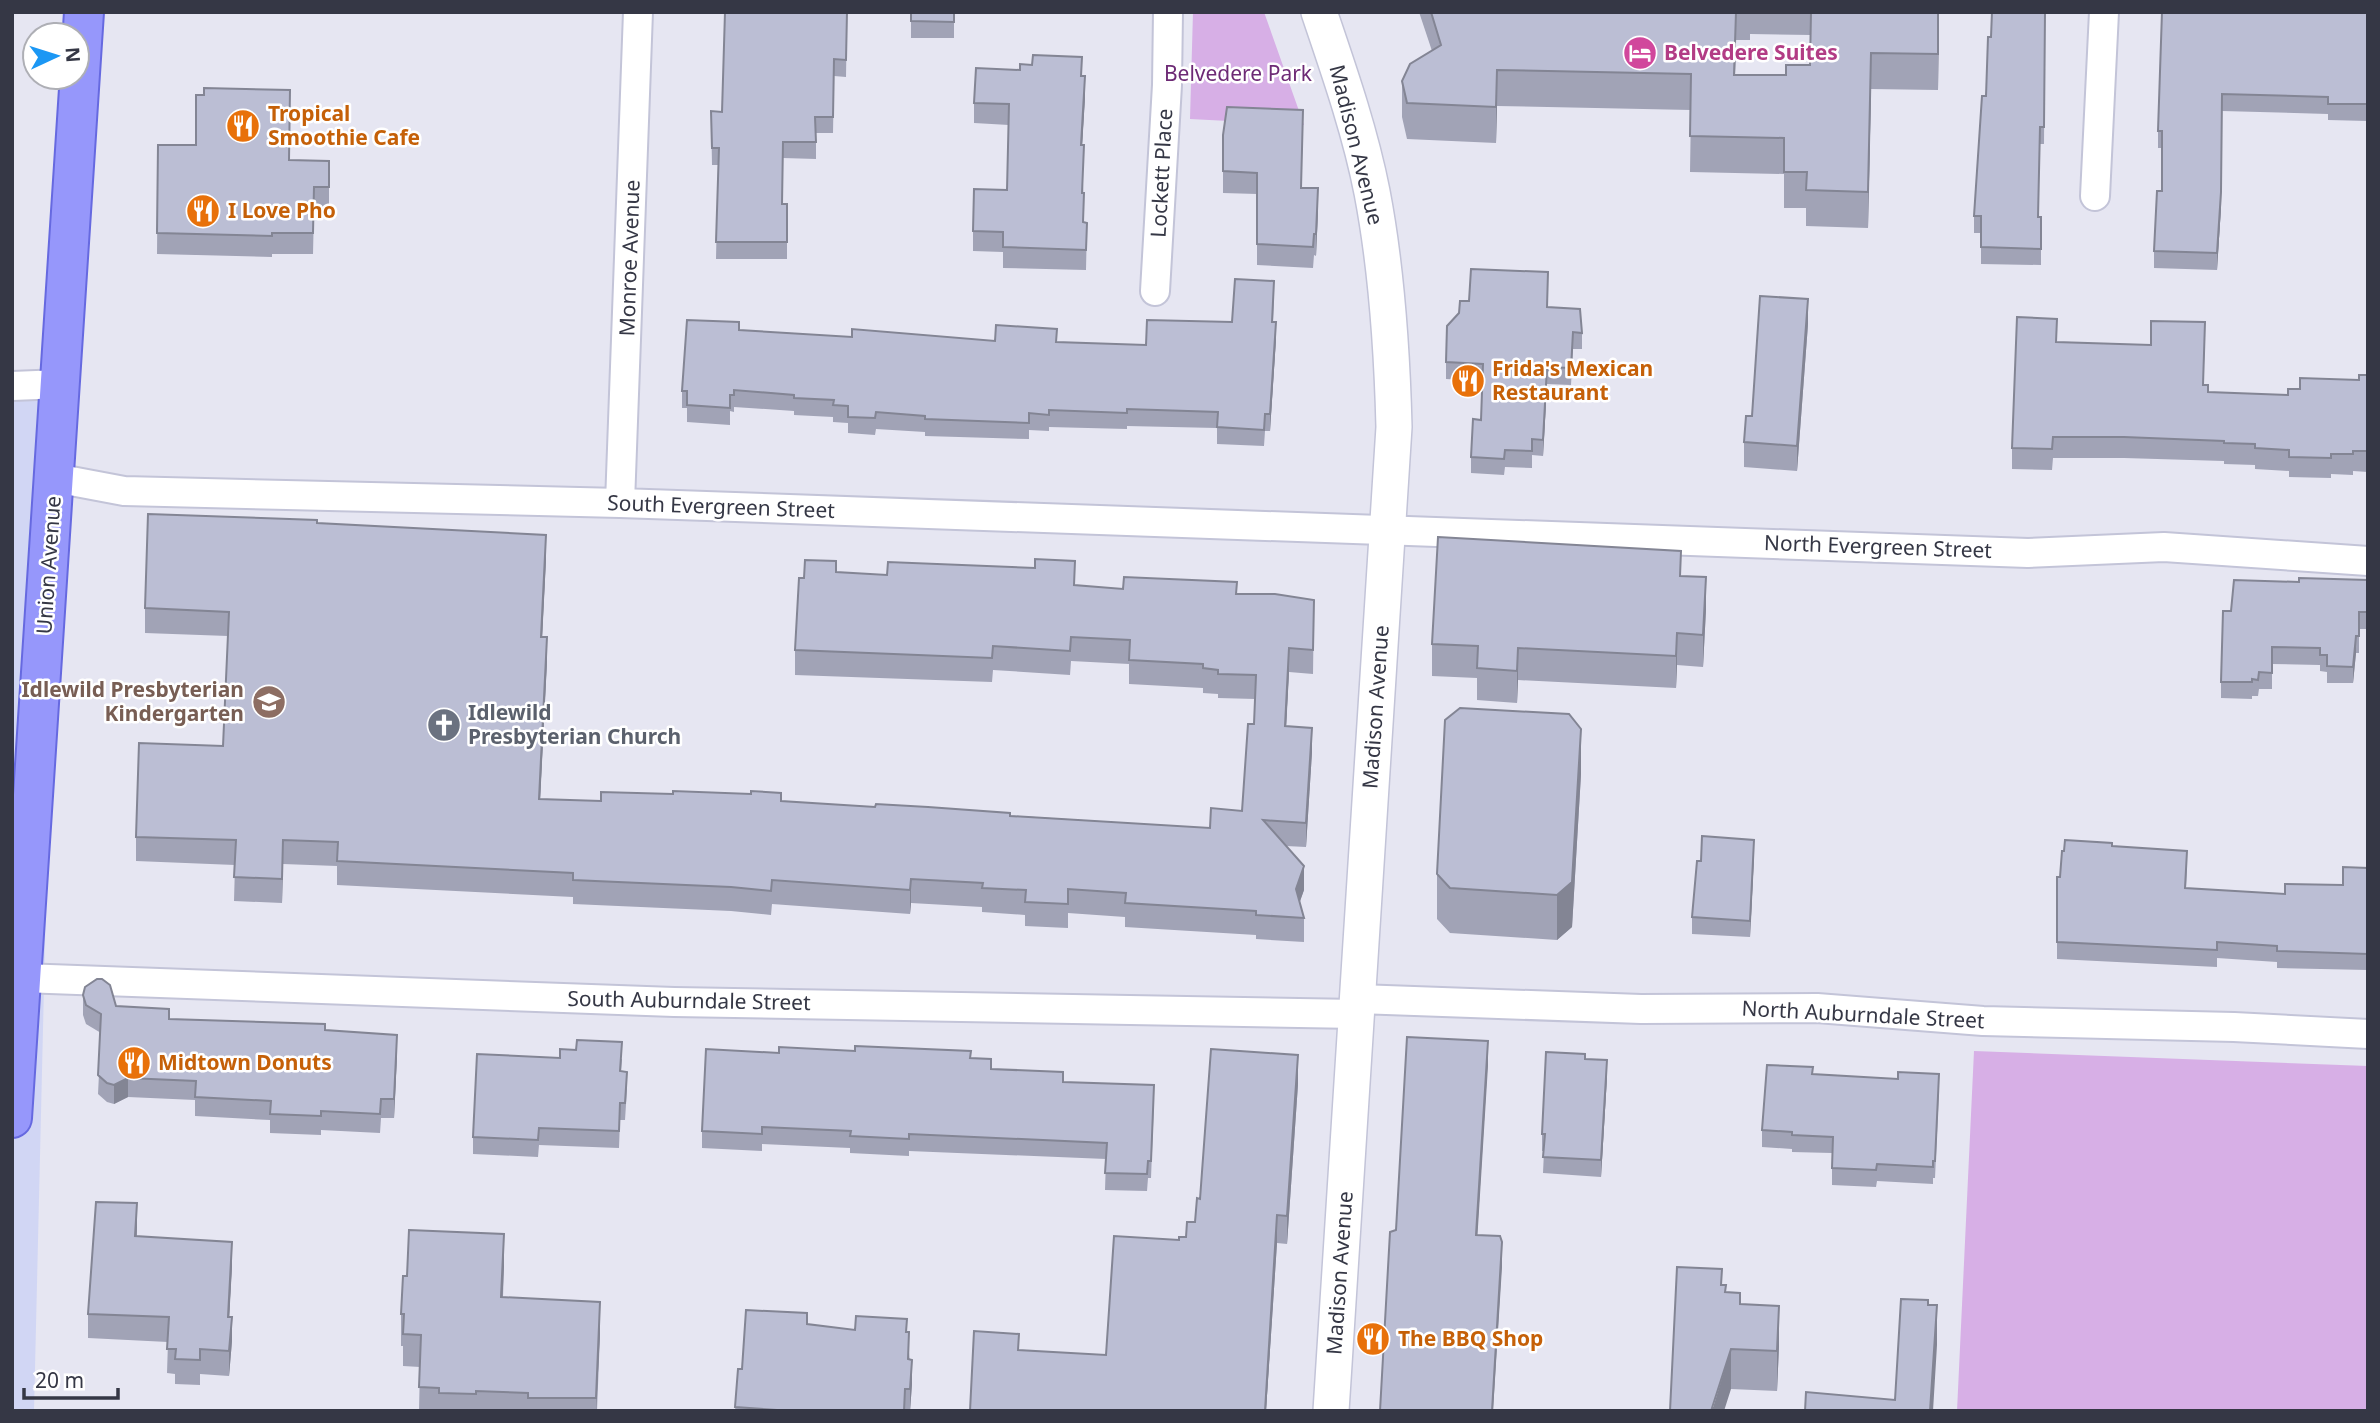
<svg xmlns="http://www.w3.org/2000/svg" width="2380" height="1423" font-family="'Noto Sans',sans-serif">
	<style>
		.commercial { fill: #d1d6f4 }
		.green { fill: #d7afe6 }
		.lines { fill: none; stroke-linecap: round; stroke-linejoin: round }
		.minor-casing { stroke: #c3c4d8; stroke-width: 32 }
		.tertiary-casing { stroke: #c3c4d8; stroke-width: 38 }
		.primary-casing { stroke: #6669e0; stroke-width: 42 }
		.minor { stroke: #fff; stroke-width: 28 }
		.tertiary { stroke: #fff; stroke-width: 35 }
		.primary { stroke: #9697fb; stroke-width: 38 }
		.wall { fill: #a1a3b6; fill-rule: evenodd }
		.shaded-wall { fill: #838594 }
		.building { fill: #bbbed4; stroke: #838594; stroke-width: 2 }
		.labels { text-anchor: middle; stroke-width: 5; stroke-linejoin: round; paint-order: stroke }
		.hotel-label { font-size: 21px; font-weight: bold; fill: #b23c85; stroke: #fff; text-anchor: start }
		.park-label { font-size: 21px; fill: #6d2a75; stroke: #fff }
		.food-label { font-size: 21px; font-weight: bold; fill: #c56008; stroke: #fff; text-anchor: start }
		.street-label { font-size: 21px; fill: #353745; stroke: #fff }
		.education-label { font-size: 21px; font-weight: bold; fill: #785e54; stroke: #fff; text-anchor: end }
		.worship-label { font-size: 21px; font-weight: bold; fill: #5b616d; stroke: #fff; text-anchor: start }
	</style>
	<rect width="100%" height="100%" fill="#e6e6f2"/>
	<path class="commercial" d="M58,392L34,1411H12V394Z"/>
	<path class="green" d="M1193,12H1264L1304,125L1190,119Z
		M1974,1051L2368,1066V1411H1957Z"/>
	<g class="lines">
		<g class="minor-casing">
			<path id="minor" d="M2095,196L2104,12
				M1155,291L1167,85L1168,12
				M12,386L61,384
				M55,478L124,491L620,503L2028,553L2164,547L2368,561
				M620,503L638,12
				M22,978L674,1002L1357,1014
				M1358,999L1641,1009L1817,1008L1983,1021L2234,1027L2368,1034"/>
		</g>
		<g class="tertiary-casing">
			<path id="tertiary" d="M1319,12C1339,71 1360,131 1372,192C1387,270 1392,348 1394,427L1331,1411"/>
		</g>
		<g class="primary-casing">
			<path id="primary" d="M12,1118L84,12"/>
		</g>
		<use href="#minor" class="minor"/>
		<use href="#tertiary" class="tertiary"/>
		<use href="#primary" class="primary"/>
	</g>
	<path class="wall" d="M847,12L846,77L834,76L833,133H816V159L783,158L782,204H787V259H716L718,165H712L711,111L722,112Z
		M911,12H954V38H911Z
		M1419,12H1939L1938,90L1871,89L1868,228L1806,226V208H1784V174L1690,172L1691,110L1497,106L1496,143L1407,139L1402,117V81L1432,51ZM1750,34L1811,35L1810,65L1786,75H1735L1736,40H1750Z
		M2045,12L2044,144H2040L2038,217H2041V265L1981,264V233H1974V216L1991,37Z
		M2368,12V121L2328,120V114L2222,111L2221,208L2217,270L2154,268V251L2162,191V148H2158V131Z
		M1020,70L1082,76L1085,97L1082,145L1084,222L1087,223L1086,270L1003,268V252L973,251V231L1007,190L1009,125L974,123V103Z
		M1303,132L1301,188L1318,210L1316,256L1314,255L1313,268L1257,265V194L1223,193V135Z
		M158,145L289,160L329,161V208L314,209L313,254H272V257L157,254Z
		M1274,298L1273,322L1276,339L1270,431H1265L1264,446L1217,444V428L1127,426V429L1049,427V431L1029,430V439L925,436V432L876,429L875,435L848,433V423L833,422V417L794,415V411L734,407V412L730,411V425L687,422V408H682V391L739,330L852,337L1146,345L1232,322Z
		M1548,307L1582,333V349H1573L1571,385L1547,384L1543,456L1532,455V468L1505,467L1504,475L1471,473V457L1481,420L1482,381L1446,379V362Z
		M1808,324L1797,471L1744,467V442L1752,416Z
		M2057,342L2151,345L2205,343L2203,385L2208,392L2288,395L2300,389L2359,380L2368,375V472L2353,471V475L2331,474V478L2289,477V471L2255,469V465L2224,464V461L2124,458H2053L2052,470L2012,469V448Z
		M317,523L546,559L542,637L547,661L540,799L601,801H781L1210,828L1242,811L1254,724L1255,699L1218,698V694L1203,693V688L1129,684V664L1071,661L1070,675L993,670L992,682L795,675V650L804,578L836,572L1123,589L1237,594L1314,600L1313,674L1289,672L1286,726L1312,752L1306,847L1286,846L1304,890L1299,903L1304,918V942L1256,939V935L1125,927V917L1068,913V928L1025,926V915L982,912V907L911,903L910,914L772,904L771,915L731,911L573,904V897L337,885V866L283,864L282,903L234,901L235,865L136,861V837L223,746L228,636L145,633V608Z
		M1681,576L1706,609L1703,667L1677,665L1676,688L1518,680L1517,703L1477,700V678L1432,676V644Z
		M2368,580V629H2359V653H2356L2353,683H2327V672L2320,671V665L2272,664V689H2259L2258,696H2252V699L2221,698V682L2299,582Z
		M1581,774L1572,927L1557,940L1450,933L1437,919V874Z
		M2112,846L2187,868L2186,888L2285,894L2343,885L2368,868V970L2277,968V962L2217,958V967L2057,959V877H2060Z
		M1754,856L1750,937L1692,934V917Z
		M83,995L116,1006L169,1019L325,1030L397,1054L394,1118H381L380,1133L321,1130V1135L270,1133V1120L195,1116V1100L128,1097L114,1104L107,1102L98,1094L101,1033L86,1024L83,1015Z
		M779,1053L971,1058L991,1069L1063,1082L1154,1102L1151,1178H1148L1147,1191L1105,1190L1106,1159L909,1151V1156L850,1153V1148L762,1144V1151L702,1148V1131Z
		M560,1058L622,1059L621,1072L627,1089L625,1120H620L619,1148L539,1145L538,1157L473,1154V1137Z
		M1585,1059L1607,1077L1601,1177L1543,1173L1544,1151H1542V1134Z
		M1813,1074L1939,1091L1935,1178H1933V1184L1877,1181L1876,1187L1832,1185V1153L1792,1152V1149L1762,1147V1130Z
		M1298,1084L1287,1244L1277,1243L1266,1411H970L1019,1350L1106,1355L1179,1240L1186,1237L1195,1222L1200,1199Z
		M137,1228V1236L232,1266L229,1317L232,1341L229,1376L200,1374V1385L175,1384V1374L167,1373L168,1342L88,1338V1314Z
		M504,1266L503,1297L600,1334L597,1411H419L420,1367L403,1366V1346H401V1314L407,1276Z
		M1722,1285L1726,1292L1740,1304L1779,1346L1777,1391L1731,1389Z
		M807,1324L855,1330L907,1332L912,1384L910,1411H735L738,1369H742Z"/>
	<path class="shaded-wall" d="M1736,12V40L1734,111V75Z
		M1938,12H1939L1938,90Z
		M1871,53V89L1868,228V192Z
		M1497,70V106L1496,143V107Z
		M1085,76V97L1081,165V145Z
		M2222,94L2221,208L2217,270V253Z
		M1318,188V210L1316,256V234Z
		M1808,299V324L1797,471V446Z
		M1276,322V339L1270,431V414Z
		M1547,367V384L1543,456V440Z
		M546,535V559L541,661V637Z
		M1706,577V609L1703,667V635Z
		M1677,633V665L1676,688V656Z
		M2356,636V653L2353,683V667Z
		M547,637V661L539,823V799Z
		M1289,648V672L1285,750V726Z
		M1518,648V680L1517,703V671Z
		M1312,728V752L1306,847V823Z
		M1581,729V774L1572,927L1557,940V895Z
		M283,840V864L282,903V879Z
		M1754,840V856L1750,937V921Z
		M1304,866V890L1296,913V889Z
		M911,879V903L910,914V890Z
		M397,1035V1054L394,1118V1099Z
		M1488,1041V1066L1476,1259V1235Z
		M1298,1055V1084L1287,1244V1216Z
		M1607,1060V1077L1601,1177V1160Z
		M128,1078V1097L114,1104V1085Z
		M137,1203V1228L135,1261V1236Z
		M1277,1215V1243L1266,1411H1265Z
		M504,1234V1266L501,1329V1297Z
		M232,1242V1266L228,1341V1317Z
		M1502,1242V1267L1493,1411H1492Z
		M600,1302V1334L596,1411V1398Z
		M1937,1305V1345L1933,1411H1930Z
		M1779,1306V1346L1777,1391V1351Z
		M232,1317V1341L229,1376V1351Z
		M1731,1349V1389L1724,1411H1712Z
		M912,1360V1384L910,1411V1389Z"/>
	<path class="building" d="M725,12H847L846,60L834,59L833,117H815L816,142H783L782,204H787V242H716L719,148H712L711,111L722,112Z
		M911,12H954V22L911,21Z
		M1431,12H1736L1734,75H1786V65H1810L1811,12H1938V54L1871,53L1868,192L1806,190L1807,172H1784V138L1690,136L1691,74L1497,70L1496,107L1407,103L1402,81L1410,64L1441,45Z
		M1992,12H2045L2044,127H2040L2038,217H2041V249L1981,247V216H1974L1982,96H1986L1988,37H1991Z
		M2162,12H2368V104H2328V97L2222,94L2221,192L2217,253L2154,251L2157,191H2162V131H2158Z
		M1033,55L1082,57L1081,76H1085L1081,145H1084L1082,193H1084L1083,222L1087,223L1086,250L1003,247V232L973,231L974,189L1007,190L1009,104L974,103L976,68L1020,70V64L1032,65Z
		M204,88L290,90L289,160L329,161V187H314L313,233H272V236L157,233L158,145H196V95H204Z
		M1227,107L1303,110L1301,188H1318L1316,234H1314L1313,247L1257,244V173L1223,171V135Z
		M1471,269L1548,272L1547,307L1580,309L1582,333L1573,332L1571,368L1547,367L1543,440L1532,439V451L1505,450L1504,459L1471,457L1473,419L1481,420L1483,364L1446,362L1447,326L1459,313L1460,301H1469Z
		M1235,279L1274,281L1272,322H1276L1270,414H1265L1264,430L1217,427L1218,412L1127,409V413L1049,410V415L1029,413V423L925,419V416L876,412L875,418L848,417V406L833,405L834,400L794,398V395L734,390V395H730V408L687,405V391H682L687,320L739,322V330L852,337V329L995,341L996,325L1057,329L1056,342L1146,345L1147,320L1232,322Z
		M1760,296L1808,299L1797,446L1744,442L1746,416H1752Z
		M2017,317L2057,319L2056,342L2151,345V321L2205,322L2203,385H2208V392L2288,395V389H2300V378L2359,380V375H2368V451H2353V454H2331V458L2289,457V450L2255,448V444L2224,443V441L2124,437H2053L2052,449L2012,448Z
		M148,514L317,520V523L546,535L541,637H547L539,799L601,801V792L673,794V791L751,794V791L781,793V801L875,807L876,804L928,807L1010,813V816L1210,828L1211,808L1242,811L1248,724H1254L1256,675L1218,674V670L1203,668V664L1129,660L1130,640L1071,637L1070,651L993,646L992,658L795,650L799,578H804L805,560L836,561V572L887,575L888,562L1035,568V559L1075,561L1074,585L1123,589L1124,577L1237,582L1236,594H1275L1314,600L1313,650L1289,648L1285,726L1312,728L1306,823L1263,820L1304,866L1296,889L1304,918L1256,915V911L1125,903L1126,893L1068,889V904L1025,902L1026,890L982,888L983,883L911,879L910,890L772,880L771,891L731,887L573,880V873L337,861L338,842L283,840L282,879L234,877L236,840L136,837L139,743L223,746L229,612L145,608Z
		M1438,537L1681,551L1680,576L1706,577L1703,635L1677,633L1676,656L1518,648L1517,671L1477,668L1478,646L1432,644Z
		M2299,578L2368,580V612H2359V636H2356L2353,667L2327,666V655H2320V648L2272,647V673L2259,672L2258,680L2252,679V682H2221L2223,611H2231L2234,580L2299,582Z
		M1460,708L1569,714L1581,729L1572,882L1557,895L1450,888L1437,874L1445,720Z
		M1702,836L1754,840L1750,921L1692,917L1697,861H1701Z
		M2065,840L2112,843V846L2187,851L2185,888L2285,894V884L2343,885V867L2368,868V954L2277,951V946L2217,942V950L2057,942V877H2060L2062,851H2064Z
		M97,979H102L110,985L116,1006L169,1009V1019L325,1024V1030L397,1035L394,1099H381L380,1114L321,1111V1116L270,1114L271,1101L195,1097L196,1081L128,1078L114,1085L107,1083L98,1075L101,1014L86,1005L83,995L85,987Z
		M1407,1037L1488,1041L1476,1235L1500,1236L1502,1242L1492,1411H1380L1390,1232L1396,1230Z
		M577,1040L622,1042L620,1071L627,1072L625,1103H620L619,1131L539,1128L538,1140L473,1137L477,1054L560,1058V1049L576,1050Z
		M855,1046L971,1051L970,1058L991,1059V1069L1063,1072V1082L1154,1085L1151,1161H1148L1147,1174L1105,1173L1107,1143L909,1134V1139L850,1136L851,1131L762,1127V1134L702,1131L706,1049L779,1053V1047L855,1051Z
		M1211,1049L1298,1055L1287,1216L1277,1215L1265,1411H970L974,1331L1019,1334L1018,1350L1106,1355L1114,1236L1179,1240V1237H1186L1187,1222H1195L1197,1198L1200,1199Z
		M1546,1052L1585,1054V1059L1607,1060L1601,1160L1543,1157L1545,1134H1542Z
		M1767,1065L1813,1067L1812,1074L1898,1079V1072L1939,1074L1935,1161H1933V1167L1877,1164L1876,1170L1832,1168L1833,1137L1792,1135V1132L1762,1130Z
		M96,1202L137,1203L135,1236L232,1242L228,1317H232L229,1351L200,1349V1360L175,1359L176,1349H167L169,1317L88,1314Z
		M409,1230L504,1234L501,1297L600,1302L596,1398H528V1393L476,1391V1394L439,1393V1388L419,1387L421,1335L403,1334L404,1314H401L403,1276H407Z
		M1677,1267L1722,1269L1721,1285H1726L1725,1292L1740,1293V1304L1779,1306L1777,1351L1731,1349L1712,1408H1721V1411H1670Z
		M1901,1299L1928,1300V1305H1937L1930,1411H1805L1806,1392L1895,1400Z
		M746,1310L807,1313V1324L855,1330L856,1316L907,1319L906,1332H909L908,1359L912,1360L910,1389H905L904,1411H792L735,1407L738,1369H742Z"/>
	<defs>
		<g id="hotel-disc" transform="scale(1.75)"><circle r="9.5" fill="#d1479c" stroke="#fff"/><path d="M-6-4.5h1.5V1H6V5H4.5V3h-9V5H-6ZM-4 0a1.8 1.8 0 1 1 3.6 0ZM.5 0V-2.5h3Q6-2.5 6 0Z" fill="#fff"/></g>
		<g id="restaurant-disc" transform="scale(1.75)"><circle r="9.5" fill="#e8710a" stroke="#fff"/><path d="M-5-6h1v4h1v-4h1v4h1v-4h1v5L-1.5 .5V6h-2V.5L-5-1ZM5-6V6H3V1.5H1.5Q1.5-4 5-6Z" fill="#fff"/></g>
		<g id="school-disc" transform="scale(1.75)"><circle r="9.5" fill="#8d6e63" stroke="#fff"/><path d="M0-5L7-2L0 1L-7-2ZM-4 1L0 2.5L4 1V4Q0 6-4 4Z" fill="#fff"/></g>
		<g id="church-disc" transform="scale(1.75)"><circle r="9.5" fill="#6b7280" stroke="#fff"/><path d="M-1.2-6h2.4v3.5h3.3v2.4h-3.3V6h-2.4V-.1h-3.3v-2.4h3.3Z" fill="#fff"/></g>
	</defs>
	<g fill-rule="evenodd">
		<use href="#hotel-disc" x="1640" y="53"/>
		<use href="#restaurant-disc" x="243" y="126"/>
		<use href="#restaurant-disc" x="203" y="211"/>
		<use href="#restaurant-disc" x="1468" y="381"/>
		<use href="#school-disc" x="269" y="702"/>
		<use href="#church-disc" x="444" y="725"/>
		<use href="#restaurant-disc" x="134" y="1063"/>
		<use href="#restaurant-disc" x="1373" y="1339"/>
	</g>
	<g class="labels">
		<g class="hotel-label">
			<text x="1664" y="60">Belvedere Suites</text>
		</g>
		<g class="park-label">
			<text x="1238" y="81">Belvedere Park</text>
		</g>
		<g class="food-label">
			<text x="268" y="121">Tropical<tspan x="268" dy="24">Smoothie Cafe</tspan></text>
			<text x="228" y="218">I Love Pho</text>
			<text x="1492" y="376">Frida's Mexican<tspan x="1492" dy="24">Restaurant</tspan></text>
			<text x="158" y="1070">Midtown Donuts</text>
			<text x="1398" y="1346">The BBQ Shop</text>
		</g>
		<g class="street-label">
			<text transform="translate(1356 145) rotate(76)" y="7">Madison Avenue</text>
			<text transform="translate(1162 173) rotate(-87)" y="7">Lockett Place</text>
			<text transform="translate(630 258) rotate(-88)" y="7">Monroe Avenue</text>
			<text transform="translate(721 507) rotate(2)" y="7">South Evergreen Street</text>
			<text transform="translate(1878 547) rotate(2)" y="7">North Evergreen Street</text>
			<text transform="translate(49 565) rotate(-86)" y="7">Union Avenue</text>
			<text transform="translate(1376 707) rotate(-86)" y="7">Madison Avenue</text>
			<text transform="translate(689 1001) rotate(1)" y="7">South Auburndale Street</text>
			<text transform="translate(1863 1015) rotate(3)" y="7">North Auburndale Street</text>
			<text transform="translate(1340 1273) rotate(-86)" y="7">Madison Avenue</text>
		</g>
		<g class="education-label">
			<text x="244" y="697">Idlewild Presbyterian<tspan x="244" dy="24">Kindergarten</tspan></text>
		</g>
		<g class="worship-label">
			<text x="468" y="720">Idlewild<tspan x="468" dy="24">Presbyterian Church</tspan></text>
		</g>
	</g>
	<rect width="2380" height="1423" fill="none" stroke="#353745" stroke-width="28"/>
	<g transform="translate(56 56) rotate(86)"><circle r="33" fill="#ffffff" stroke="#aeafb5" stroke-width="2"/>
	<path d="M0-5L12 26L0 18L-12 26Z" fill="#1b97f4"/>
	<text y="-10" font-size="19" font-weight="bold" text-anchor="middle" fill="#353745">N</text>
	</g>
	<path d="M24 1388v10h94v-10" fill="none" stroke="#353745" stroke-width="3.5"/>
	<text x="35" y="1388" font-size="21" fill="#353745" stroke="#ffffff" stroke-width="5" paint-order="stroke">20 m</text>
</svg>
